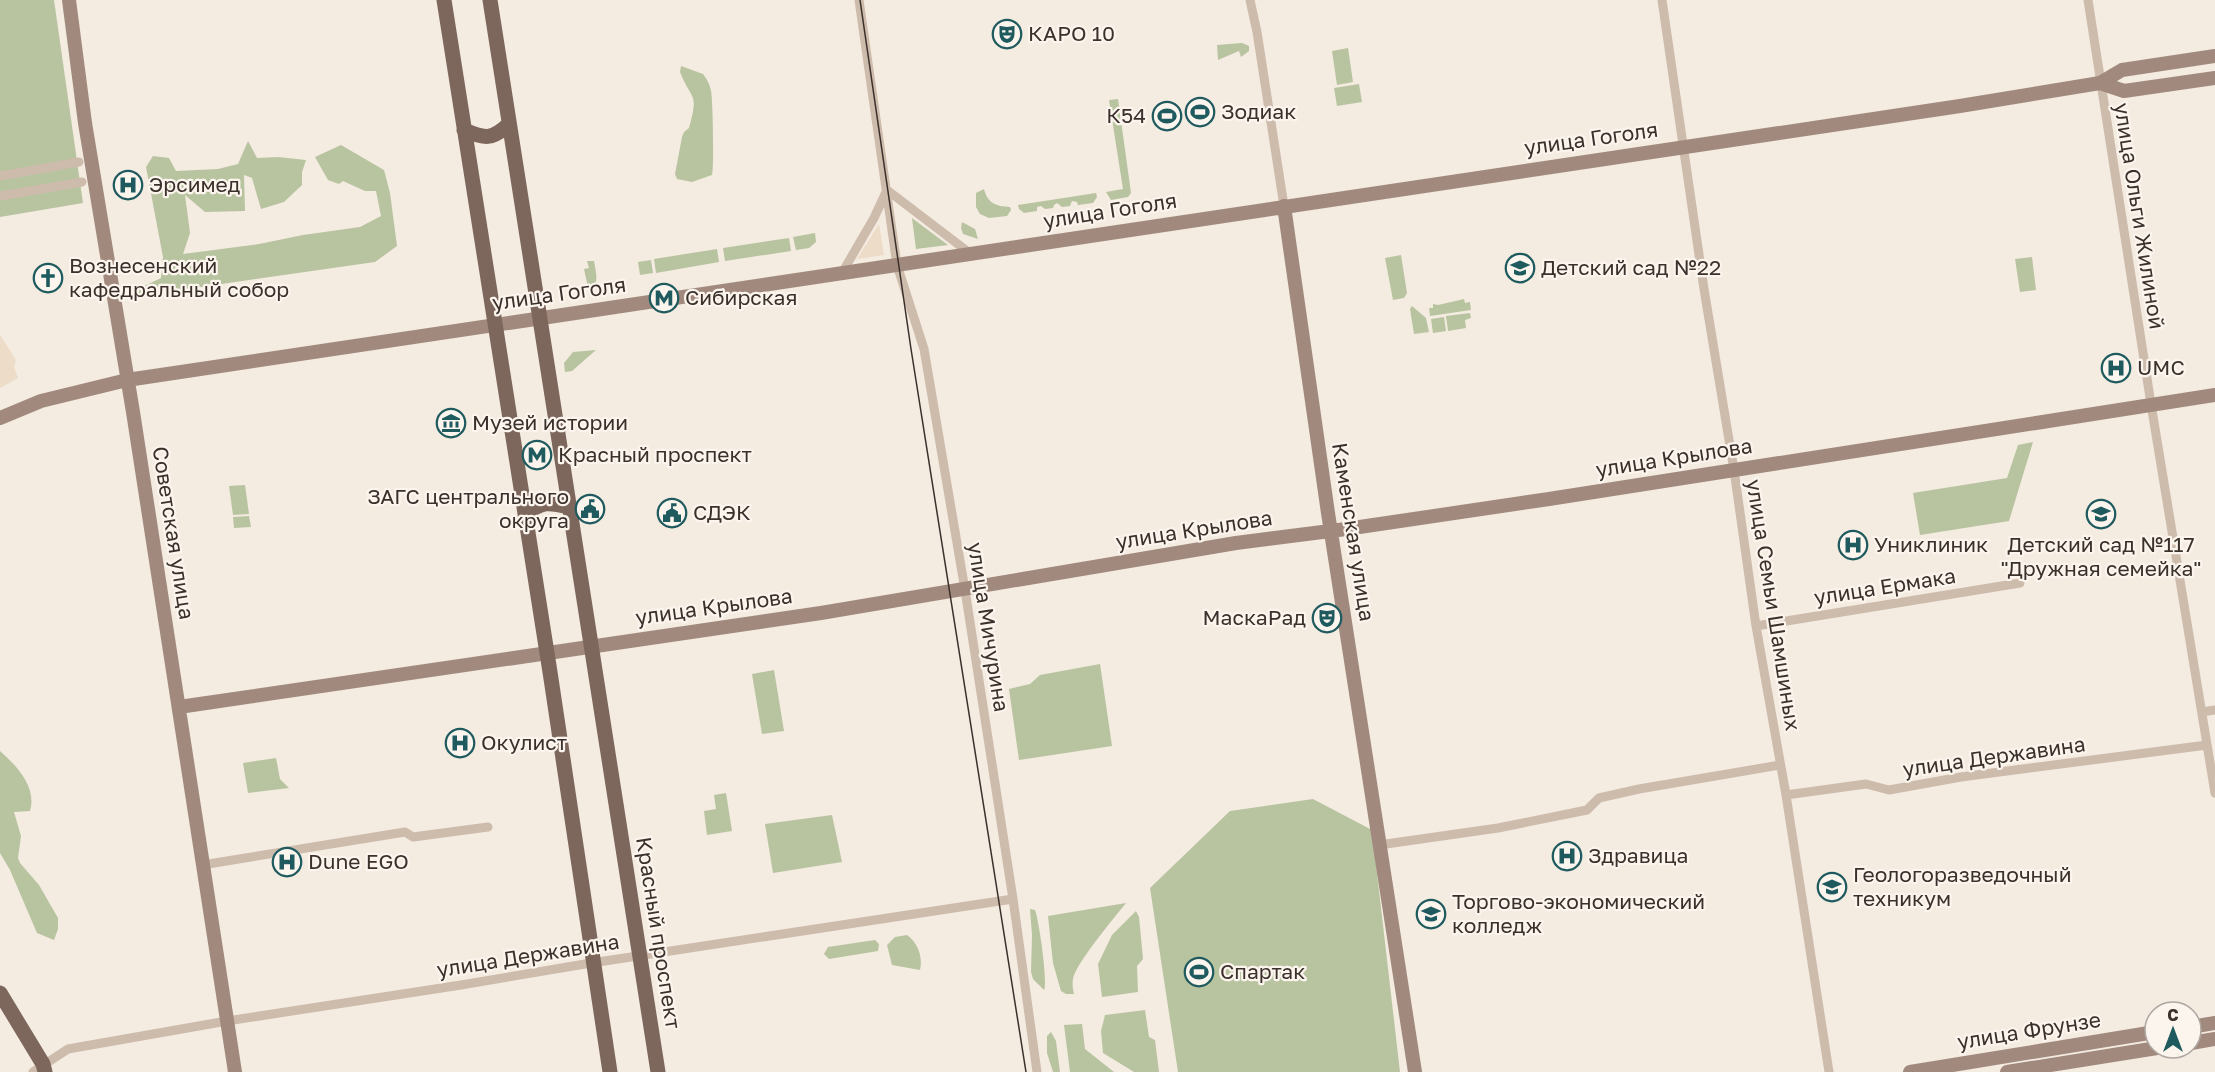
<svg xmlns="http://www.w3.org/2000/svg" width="2215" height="1072" font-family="'Golos Text',sans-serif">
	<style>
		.green { fill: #b8c4a0 }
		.plaza { fill: #ecdcc8 }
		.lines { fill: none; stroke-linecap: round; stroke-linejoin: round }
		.street { stroke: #cdbbac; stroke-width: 9 }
		.secondary { stroke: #a18a7d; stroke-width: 14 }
		.primary { stroke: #7d675c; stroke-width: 15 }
		.tram { stroke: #3b302b; stroke-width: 1.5 }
		.labels { text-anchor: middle; stroke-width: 4.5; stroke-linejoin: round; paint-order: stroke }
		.poi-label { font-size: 21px; fill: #3b302b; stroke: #fbf5ee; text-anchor: start }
		.street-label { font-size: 21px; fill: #3b302b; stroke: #fbf5ee }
	</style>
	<rect width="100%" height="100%" fill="#f4ebe1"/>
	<path class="green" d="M0,0H54L83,203L0,217Z
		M1242,43L1249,46V51L1241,57L1239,51L1218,60L1217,45Z
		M1348,48L1353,82L1337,85L1332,51Z
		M681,66L703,74C707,79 710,85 711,91C713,98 714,171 712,175L692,182L677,179L675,174L682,137L684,132L689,128C699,91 692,102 680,72Z
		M1359,84L1362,102L1337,106L1334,88Z
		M1118,99L1131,193L1128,197L1111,200L1106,192L1123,189L1109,100Z
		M248,141L257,158L278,157L306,160L302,172V185L284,202L261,209L252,178L244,175L245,211L205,212L185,195L190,233L183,254L259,244L303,235L360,227L381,216L376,191H365L343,181L339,184L328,180L315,157L341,145L384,170L390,193L397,246L375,262L138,296L140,288L161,278L163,257L146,167L153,156L169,158L176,171L218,169L238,164Z
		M984,189C988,204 996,206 1010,207L1011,210L1007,216L989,218L980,214L976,207V193Z
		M1096,193L1097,197L1093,203L1078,205L1077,202L1072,201L1070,206L1062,207L1057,203L1054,205L1053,208L1045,209L1041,206L1037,207V211L1024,213L1019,209L1018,205Z
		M912,218L948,245L916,249Z
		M962,222L975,229L978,239L963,234L961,228Z
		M815,233L816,242L809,248L796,250L793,237Z
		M789,238L791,251L725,261L723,248Z
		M717,249L719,262L656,273L654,259Z
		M1401,255L1407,293L1404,298L1393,300L1385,258Z
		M2032,257L2036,290L2020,292L2015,259Z
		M651,260L653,273L640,275L638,262Z
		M587,261H594C596,274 600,283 589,292L584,269L589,268Z
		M1464,299L1465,303L1470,302L1471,310L1430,316L1429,308H1433V304L1438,305Z
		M1412,306L1426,318L1429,332L1414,334L1410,309Z
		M1470,313L1471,318L1465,320L1466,328L1448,331L1446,316Z
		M1444,317L1446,331L1433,333L1431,319Z
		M596,350L572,371L565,372L564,363L573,352Z
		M2033,442L2009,521L1920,535L1913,493L2007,478L2018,445Z
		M245,485L249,514L233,515L229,486Z
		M249,516L251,527L234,528L233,517Z
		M1100,664L1112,746L1019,760L1009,689L1030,684L1040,675Z
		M774,670L784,731L762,734L752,674Z
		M0,751C17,766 37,787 30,811L14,812L21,836L18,858L20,863L39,885L58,918V929L54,940L37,933L10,870L0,853Z
		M276,758L280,779L289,788L248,793L243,763Z
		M726,793L732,831L707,835L704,811L716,809L714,795Z
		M1313,799L1372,830L1400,1072H1178L1150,888L1230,811Z
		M832,815L842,862L773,873L765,824Z
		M1126,903C1114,918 1076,963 1073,979C1072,984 1073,990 1074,994H1066L1061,991L1053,963L1048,916Z
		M1030,909L1035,910C1039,920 1048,983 1044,990L1033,979L1031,972L1032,935Z
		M1136,911L1139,917L1143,959L1137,966L1138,992L1102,997L1098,964L1112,935Z
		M907,935C918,943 923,957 920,970L892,965L887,945L895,937Z
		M875,940L879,944L878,951L829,959L824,954L828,947Z
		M1145,1010L1149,1037L1155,1040L1159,1072H1134L1103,1053L1101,1031L1105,1015Z
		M1082,1024L1085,1049L1114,1072H1070L1064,1025Z
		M1051,1032L1056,1041L1060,1072H1053L1047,1053V1036Z"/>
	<path class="plaza" d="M879,224L884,255L857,259Z
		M0,335L16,360L14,367L18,378L0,388Z"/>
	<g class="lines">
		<path class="street" d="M859,0L897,265L924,349L965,590L1013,899L1037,1072
			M1250,0L1257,32L1284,206
			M1662,0L1704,289L1734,470L1756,626L1786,795L1829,1072
			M2088,0L2151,404L2215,793
			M0,176L79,162
			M0,196L82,182
			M842,273L874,218L887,190L971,254
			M1756,626L2020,583
			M2202,712L2215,710
			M1786,795L1866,784L1889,790L1961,777L2207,745
			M1379,845L1498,828L1587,810L1599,798L1639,789L1780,765
			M202,865L405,832L413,837L488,827
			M33,1072L68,1049L227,1021L461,985L585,964L1013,899"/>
		<path class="secondary" d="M69,0L85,123L133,412L235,1072
			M2100,83L2124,91L2215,78
			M1284,206L1328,513L1415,1072
			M0,418L41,401L127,380L1960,106L2100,83L2122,70L2215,56
			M179,707L821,613L1236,543L1346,529L1549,499L2215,395
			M2191,1027L2215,1023
			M2191,1043L2215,1039
			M1910,1072L2155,1032
			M2007,1072L2157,1048"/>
		<path class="primary" d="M444,0L550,672L610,1072
			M490,0L658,1072
			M464,130C485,139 492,140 509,124
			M525,515C542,501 548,502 569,507
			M0,993L43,1064L45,1072"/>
		<path class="tram" d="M860,0L911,349L1026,1072"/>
	</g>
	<defs>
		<g id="theatre-ring" transform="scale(1.5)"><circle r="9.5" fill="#fbf5ee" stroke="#1f5a5e" stroke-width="1.5"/><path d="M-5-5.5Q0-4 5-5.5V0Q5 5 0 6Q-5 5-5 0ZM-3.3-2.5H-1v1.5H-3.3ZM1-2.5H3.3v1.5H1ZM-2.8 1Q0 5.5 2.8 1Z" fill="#1f5a5e"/></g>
		<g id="stadium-ring" transform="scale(1.5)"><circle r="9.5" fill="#fbf5ee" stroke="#1f5a5e" stroke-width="1.5"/><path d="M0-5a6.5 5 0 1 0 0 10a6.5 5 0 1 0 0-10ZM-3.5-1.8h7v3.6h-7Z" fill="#1f5a5e"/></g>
		<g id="hospital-ring" transform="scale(1.5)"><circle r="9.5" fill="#fbf5ee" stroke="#1f5a5e" stroke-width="1.5"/><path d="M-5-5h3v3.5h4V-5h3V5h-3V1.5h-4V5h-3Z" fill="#1f5a5e"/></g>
		<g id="school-ring" transform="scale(1.5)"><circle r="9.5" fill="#fbf5ee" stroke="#1f5a5e" stroke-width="1.5"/><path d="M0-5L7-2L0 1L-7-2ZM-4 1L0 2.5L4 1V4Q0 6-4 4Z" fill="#1f5a5e"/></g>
		<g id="church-ring" transform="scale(1.5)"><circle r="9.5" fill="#fbf5ee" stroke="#1f5a5e" stroke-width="1.5"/><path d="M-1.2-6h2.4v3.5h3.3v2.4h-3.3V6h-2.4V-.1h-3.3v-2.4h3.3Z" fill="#1f5a5e"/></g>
		<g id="metro-ring" transform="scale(1.5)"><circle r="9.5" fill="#fbf5ee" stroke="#1f5a5e" stroke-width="1.5"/><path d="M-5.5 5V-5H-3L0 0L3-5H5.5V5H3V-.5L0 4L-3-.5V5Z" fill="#1f5a5e"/></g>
		<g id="museum-ring" transform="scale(1.5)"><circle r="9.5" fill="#fbf5ee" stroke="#1f5a5e" stroke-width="1.5"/><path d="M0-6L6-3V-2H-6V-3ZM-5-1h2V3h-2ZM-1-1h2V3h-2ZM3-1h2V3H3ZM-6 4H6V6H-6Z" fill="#1f5a5e"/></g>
		<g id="civic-ring" transform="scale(1.5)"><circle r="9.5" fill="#fbf5ee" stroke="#1f5a5e" stroke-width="1.5"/><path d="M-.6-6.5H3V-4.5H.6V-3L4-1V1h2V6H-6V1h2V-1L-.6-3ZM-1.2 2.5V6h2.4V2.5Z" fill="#1f5a5e"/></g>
		<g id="university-ring" transform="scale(1.5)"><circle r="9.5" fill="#fbf5ee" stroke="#1f5a5e" stroke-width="1.5"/><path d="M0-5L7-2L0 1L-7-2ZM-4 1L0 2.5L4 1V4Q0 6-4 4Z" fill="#1f5a5e"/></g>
	</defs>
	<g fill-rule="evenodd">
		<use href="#theatre-ring" x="1007" y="34"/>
		<use href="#stadium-ring" x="1200" y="112"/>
		<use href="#stadium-ring" x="1167" y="116"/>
		<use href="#hospital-ring" x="128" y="185"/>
		<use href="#school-ring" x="1520" y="268"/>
		<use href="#church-ring" x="48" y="278"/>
		<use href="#metro-ring" x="664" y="298"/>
		<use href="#hospital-ring" x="2116" y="368"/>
		<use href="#museum-ring" x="451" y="423"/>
		<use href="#metro-ring" x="537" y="455"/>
		<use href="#civic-ring" x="590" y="509"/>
		<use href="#civic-ring" x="672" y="513"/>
		<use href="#school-ring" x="2101" y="514"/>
		<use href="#hospital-ring" x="1853" y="545"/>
		<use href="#theatre-ring" x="1327" y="618"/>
		<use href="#hospital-ring" x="460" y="743"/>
		<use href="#hospital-ring" x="1567" y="856"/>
		<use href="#hospital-ring" x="287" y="862"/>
		<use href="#university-ring" x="1832" y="887"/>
		<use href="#university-ring" x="1431" y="914"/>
		<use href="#stadium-ring" x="1199" y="972"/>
	</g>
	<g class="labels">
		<g class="poi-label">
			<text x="1028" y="41">КАРО 10</text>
			<text x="1221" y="119">Зодиак</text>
			<text x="1146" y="123" text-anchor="end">К54</text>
			<text x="149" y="192">Эрсимед</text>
			<text x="69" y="273">Вознесенский<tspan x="69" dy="24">кафедральный собор</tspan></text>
			<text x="1541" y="275">Детский сад №22</text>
			<text x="685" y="305">Сибирская</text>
			<text x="2137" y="375">UMC</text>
			<text x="472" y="430">Музей истории</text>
			<text x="558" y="462">Красный проспект</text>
			<text x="569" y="504" text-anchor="end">ЗАГС центрального<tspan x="569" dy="24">округа</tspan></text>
			<text x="693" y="520">СДЭК</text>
			<text x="1874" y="552">Униклиник</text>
			<text x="2101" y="552" text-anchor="middle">Детский сад №117<tspan x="2101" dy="24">"Дружная семейка"</tspan></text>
			<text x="1306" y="625" text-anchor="end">МаскаРад</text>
			<text x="481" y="750">Окулист</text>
			<text x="1588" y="863">Здравица</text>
			<text x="308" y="869">Dune EGO</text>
			<text x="1853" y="882">Геологоразведочный<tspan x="1853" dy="24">техникум</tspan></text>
			<text x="1452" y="909">Торгово-экономический<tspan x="1452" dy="24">колледж</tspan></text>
			<text x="1220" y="979">Спартак</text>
		</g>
		<g class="street-label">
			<text transform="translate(1591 139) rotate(-8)" y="7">улица Гоголя</text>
			<text transform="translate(1110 211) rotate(-9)" y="7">улица Гоголя</text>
			<text transform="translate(2139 216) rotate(81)" y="7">улица Ольги Жилиной</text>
			<text transform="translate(559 294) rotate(-8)" y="7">улица Гоголя</text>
			<text transform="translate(1674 458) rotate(-9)" y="7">улица Крылова</text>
			<text transform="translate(1194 530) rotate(-9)" y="7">улица Крылова</text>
			<text transform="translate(1353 532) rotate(81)" y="7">Каменская улица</text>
			<text transform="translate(173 533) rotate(81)" y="7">Советская улица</text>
			<text transform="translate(1885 587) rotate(-9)" y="7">улица Ермака</text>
			<text transform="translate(1773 605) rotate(81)" y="7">улица Семьи Шамшиных</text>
			<text transform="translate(714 607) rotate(-8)" y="7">улица Крылова</text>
			<text transform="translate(988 627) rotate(81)" y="7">улица Мичурина</text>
			<text transform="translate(1994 757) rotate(-8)" y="7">улица Державина</text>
			<text transform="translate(658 933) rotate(81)" y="7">Красный проспект</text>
			<text transform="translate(528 956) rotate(-9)" y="7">улица Державина</text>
			<text transform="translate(2029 1031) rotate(-9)" y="7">улица Фрунзе</text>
		</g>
	</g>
	<g transform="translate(2173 1030)"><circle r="28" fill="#fbf5ee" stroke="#aea6a0" stroke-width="1.5"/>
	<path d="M0-4.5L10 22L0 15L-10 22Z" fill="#1f5a5e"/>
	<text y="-9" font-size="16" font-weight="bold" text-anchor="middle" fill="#3b302b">С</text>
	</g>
</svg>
